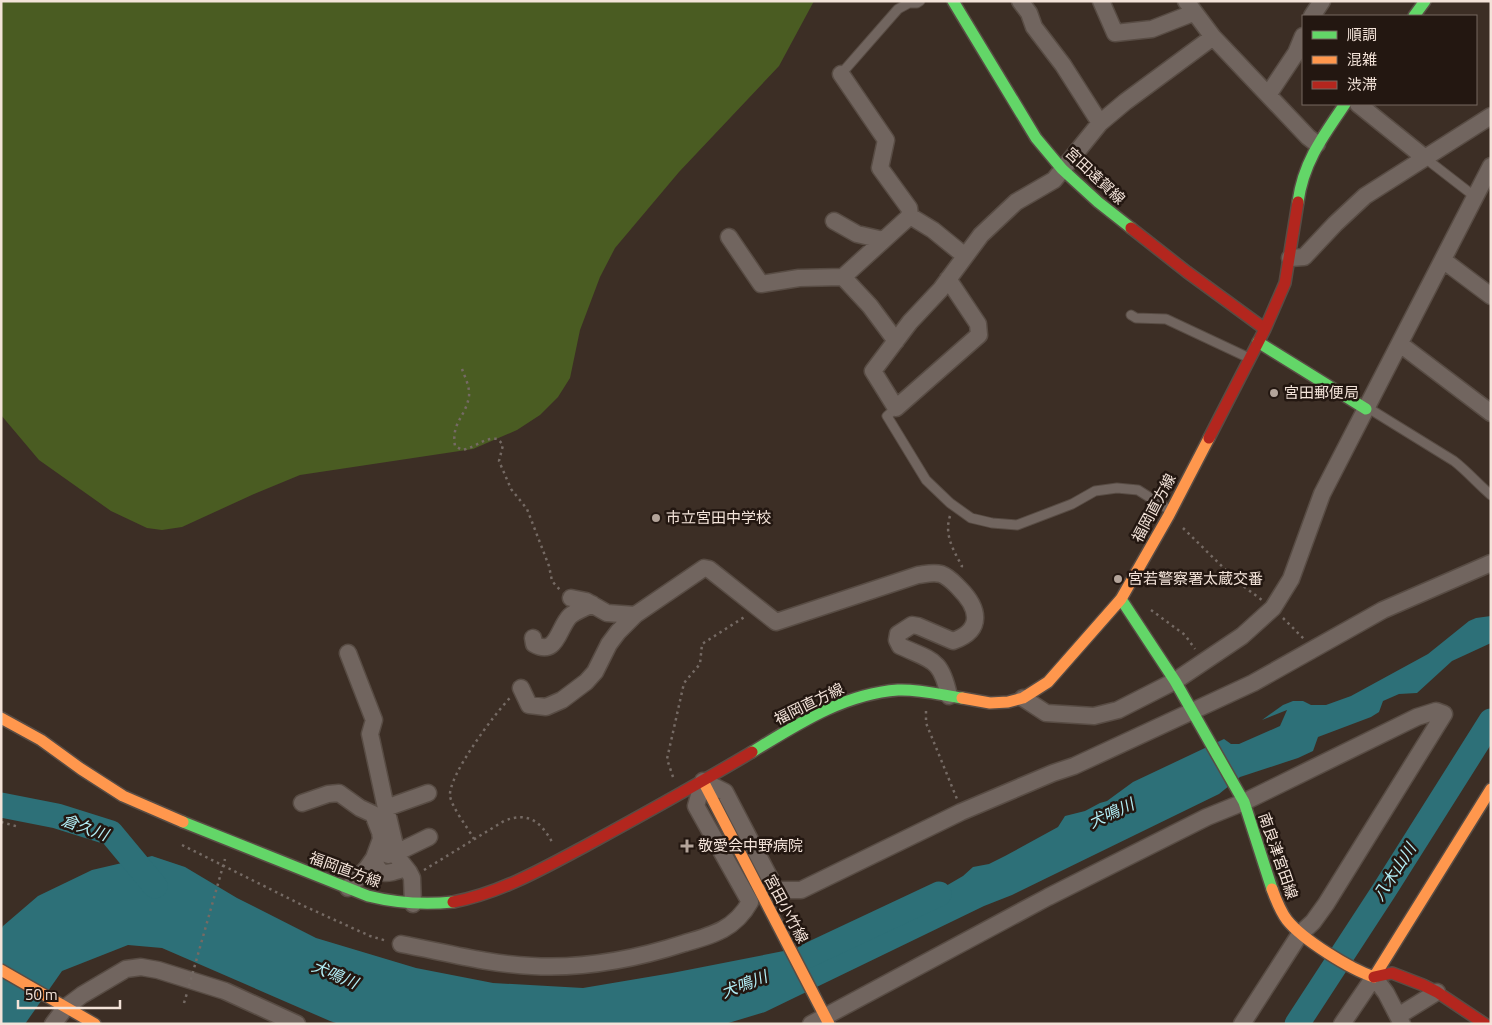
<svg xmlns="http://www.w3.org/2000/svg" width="1492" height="1025" font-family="'Titillium Web','Noto Sans JP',sans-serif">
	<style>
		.green { fill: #4a5c22 }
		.water { fill: #2d7078 }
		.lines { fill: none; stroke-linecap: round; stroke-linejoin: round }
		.river { stroke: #2d7078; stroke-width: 25 }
		.lane-casing { stroke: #584c44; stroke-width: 11 }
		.street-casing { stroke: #584c44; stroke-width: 19 }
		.fast-casing { stroke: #584c44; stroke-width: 14 }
		.slow-casing { stroke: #584c44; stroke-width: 14 }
		.jam-casing { stroke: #584c44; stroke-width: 14 }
		.path { stroke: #756a64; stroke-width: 2.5; stroke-dasharray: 2.5 4; stroke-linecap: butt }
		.lane { stroke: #71655f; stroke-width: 9 }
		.street { stroke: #71655f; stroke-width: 16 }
		.fast { stroke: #63d668; stroke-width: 11 }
		.slow { stroke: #ff974d; stroke-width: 11 }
		.jam { stroke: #b3261e; stroke-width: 11 }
		.path-bridge { stroke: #756a64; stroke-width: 2.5; stroke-dasharray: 2.5 4; stroke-linecap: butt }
		.poi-dot { fill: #b3a49a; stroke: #231711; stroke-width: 2 }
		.labels { text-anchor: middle; stroke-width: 5; stroke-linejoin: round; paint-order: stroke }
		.street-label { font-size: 15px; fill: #f3e3d9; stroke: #231711 }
		.poi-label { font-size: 15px; fill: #f3e3d9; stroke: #231711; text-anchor: start }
		.water-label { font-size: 16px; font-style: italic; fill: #b2eef6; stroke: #231711 }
	</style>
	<rect width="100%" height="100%" fill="#3c2e25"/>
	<path class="green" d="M1,1H814L779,66L679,172L615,248L600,277L580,330L570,378L558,397L540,415L517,430L473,449L300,475L254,494L182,527L162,530L147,528L111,511L39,460L1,415Z"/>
	<path class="water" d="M1491,616V643L1452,661L1417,693L1399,694L1383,701L1379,712L1371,717L1318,737L1313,751L1298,758L1240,777L1219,794L1012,895L984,906L765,1012L725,1024H339L330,1021L162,948L128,945L62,971L25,1024H1V930L3,926L38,896L92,870L152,856L185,867L237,898L316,938L416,968L493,983L583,988L672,973L860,936L963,876L973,867L989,864L1005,856L1058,827L1065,816L1085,811L1100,803L1107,801L1133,782L1224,739L1231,744H1239L1280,726L1287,710L1262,720L1283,705L1293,701H1303L1311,705H1326L1351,696L1428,654L1469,621L1476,618Z"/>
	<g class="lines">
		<path class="river" d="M1,805L57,816L111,833L155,886
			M807,956L939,894
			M1297,1024L1385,889L1491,721"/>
		<g class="lane-casing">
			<path id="lane" d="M841,74L898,9L909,3H917L920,1
				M1425,158L1474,196
				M1131,315L1136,318L1166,319L1247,357
				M896,408L887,416L926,480L950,503L971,518L992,523L1017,525L1072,504L1095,491L1117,488L1138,490L1168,509
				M1367,409L1373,411L1454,461C1467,471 1478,484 1491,495"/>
		</g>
		<g class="street-casing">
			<path id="street" d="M1020,1L1029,13L1034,27L1063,65L1100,123
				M1101,1L1115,33L1152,29L1193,13
				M1186,1L1213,37L1308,137L1317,144
				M1312,16L1322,1
				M841,74L886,140L880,168L909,208L910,216
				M1268,95L1296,53L1303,36
				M1358,104L1425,158
				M834,221L857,234L883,240
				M729,237L761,284L799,278L843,277
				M1290,258L1304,257L1335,224L1365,196L1491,116
				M1443,260L1491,296
				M948,279L978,324L979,335L896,408L873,371L910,322L941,289L981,235L1016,202L1054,180L1100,123L1125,102L1213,37
				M896,341L870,306L843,277L910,216L933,230L965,256
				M1400,344L1491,413
				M571,598L586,601L607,613L635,615L704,568L709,569L776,622L918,575C926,574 933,572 941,574C949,577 953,582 959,588C979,608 984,630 953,641L918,626L912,625L898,634L897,640L900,646C932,661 941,658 949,696
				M533,638L534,644C557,657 558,628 570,616C576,611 585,608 592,604
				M348,653L374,720L370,734L386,808L398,858L409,872L412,878L413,904
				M521,688L529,705L546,707L562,700L586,682L595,672L609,644L618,632L635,615
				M1023,698L1046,713L1094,716L1118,710L1175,681L1242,636L1273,608L1291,579L1322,494L1491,166
				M302,803L328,794L339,793L360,808L373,814L380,832L381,839L374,858L367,868L348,888
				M386,808L428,793
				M388,855L396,853L429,837
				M374,858C379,879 389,873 406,868
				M401,944C444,952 488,964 532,966C584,969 636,959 685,943C713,935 735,929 750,902L696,806L703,781L725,792L776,890H801L961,812L1053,773L1074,766L1253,683L1383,610L1491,563
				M1398,1016L1437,992
				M53,1024L66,1007L82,995L126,969L141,967L158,970L225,991L297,1024
				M811,1024L1048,897L1207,817L1244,802L1417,717L1436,711L1444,714L1326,904L1313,922L1300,934L1242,1024
				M1342,1024L1374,977L1386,993L1402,1024"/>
		</g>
		<g class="fast-casing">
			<path id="fast" d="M953,1L1036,138L1062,169L1098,202L1131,228
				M1414,16L1425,1
				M1298,202C1303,163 1323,136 1345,104
				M1258,342L1366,409
				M1121,599L1175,681L1244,802L1272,889
				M752,752C798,724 843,694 898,690C919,689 942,695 962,698
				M183,822L368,896C396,903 424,905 453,902"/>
		</g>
		<g class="slow-casing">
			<path id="slow" d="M962,698L990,703L1008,702L1023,698L1048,682L1121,599L1169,515L1209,438
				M1,718L41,740L81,769L123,796L183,822
				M703,781L829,1024
				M1272,889C1276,900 1280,911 1287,920C1303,940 1350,969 1374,977
				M1,970L95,1024
				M1374,977L1491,789"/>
		</g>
		<g class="jam-casing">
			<path id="jam" d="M1131,228L1187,272L1265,329
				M1209,438L1265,329L1285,283L1298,202
				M453,902C501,893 546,867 589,844C644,814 698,784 752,752
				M1374,977L1392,973L1423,985L1437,992L1485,1024"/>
		</g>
		<path class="path" d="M462,369C465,377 470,387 469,396C466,417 451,422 455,446L462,450C477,447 484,437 498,439L503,445L499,461L511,489L527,509L549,566L552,581L560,590
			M950,516C944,534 953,550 962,566L960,569
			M1183,528L1239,583L1262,600
			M1151,610L1185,635L1195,649
			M1283,618L1304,639
			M926,711V723L957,799
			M673,777L667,759L684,683L700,664L702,644L746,616
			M1,822L19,827
			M474,839C468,828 452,808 450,796C448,776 495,713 510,698
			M182,845L304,906L370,936L387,941
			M424,870L504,821C528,811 541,822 552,842
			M184,1003L187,993"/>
		<use href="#lane" class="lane"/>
		<use href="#street" class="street"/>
		<use href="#fast" class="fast"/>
		<use href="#slow" class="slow"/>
		<use href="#jam" class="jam"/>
		<path class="path-bridge" d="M189,986L225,859"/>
	</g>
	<g class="poi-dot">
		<circle cx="1274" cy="393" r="5"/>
		<circle cx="656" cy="518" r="5"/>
		<circle cx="1118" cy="579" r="5"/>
		<path d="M684.5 838.5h5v5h5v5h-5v5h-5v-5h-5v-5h5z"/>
	</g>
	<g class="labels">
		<g class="street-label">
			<text transform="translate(1095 176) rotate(43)" y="5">宮田遠賀線</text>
			<text transform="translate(1154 508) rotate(-62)" y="5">福岡直方線</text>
			<text transform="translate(809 704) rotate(-26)" y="5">福岡直方線</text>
			<text transform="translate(1278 856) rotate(71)" y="5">南良津宮田線</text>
			<text transform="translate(345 870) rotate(20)" y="5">福岡直方線</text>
			<text transform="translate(786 909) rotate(62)" y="5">宮田小竹線</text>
		</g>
		<g class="poi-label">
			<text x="1284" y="398">宮田郵便局</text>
			<text x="666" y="523">市立宮田中学校</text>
			<text x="1128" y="584">宮若警察署太蔵交番</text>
			<text x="698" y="851">敬愛会中野病院</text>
		</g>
		<g class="water-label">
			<text transform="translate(1111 813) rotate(-25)" y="6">犬鳴川</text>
			<text transform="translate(85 827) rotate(20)" y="6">倉久川</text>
			<text transform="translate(1394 872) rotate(-57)" y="6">八木山川</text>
			<text transform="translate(335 974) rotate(23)" y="6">犬鳴川</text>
			<text transform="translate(744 984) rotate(-21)" y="6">犬鳴川</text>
		</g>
	</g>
	<rect width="1492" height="1025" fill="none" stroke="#f3e3d9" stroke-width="5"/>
	<rect x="1302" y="15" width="175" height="90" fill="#231711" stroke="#766961"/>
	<rect x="1312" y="31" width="25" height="8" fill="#63d668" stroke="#766961"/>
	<text x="1347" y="40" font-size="15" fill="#f3e3d9">順調</text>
	<rect x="1312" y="56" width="25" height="8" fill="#ff974d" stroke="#766961"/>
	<text x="1347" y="65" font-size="15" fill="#f3e3d9">混雑</text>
	<rect x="1312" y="81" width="25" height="8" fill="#b3261e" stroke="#766961"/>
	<text x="1347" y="90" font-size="15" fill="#f3e3d9">渋滞</text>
	<path d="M18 1000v8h102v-8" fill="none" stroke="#f3e3d9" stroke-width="2.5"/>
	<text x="25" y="1000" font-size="15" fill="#f3e3d9" stroke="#231711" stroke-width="4" paint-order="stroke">50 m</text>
</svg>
